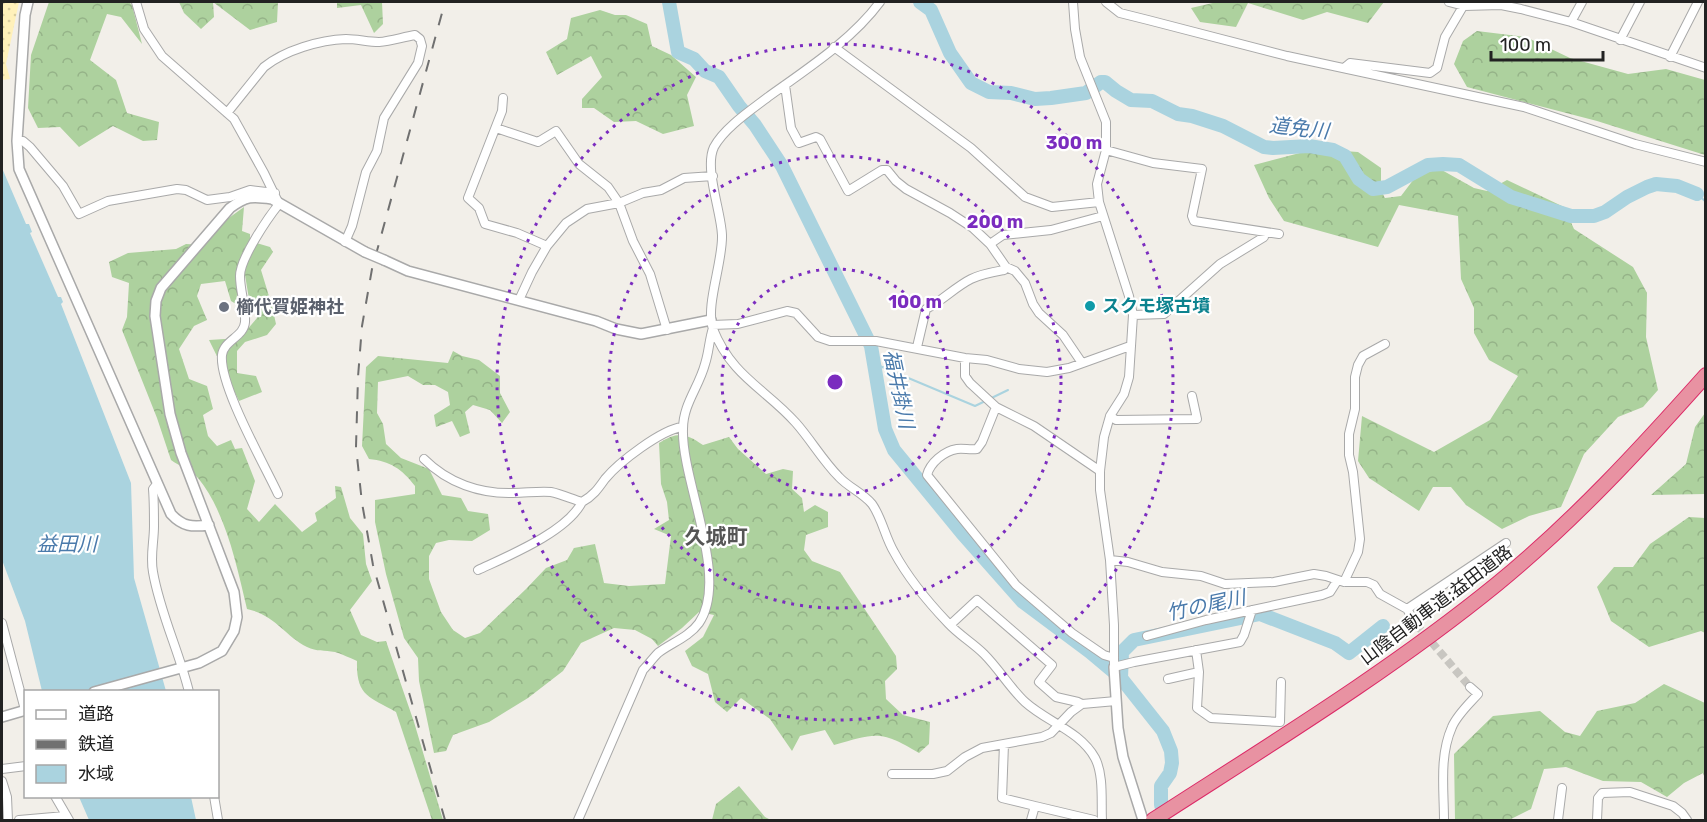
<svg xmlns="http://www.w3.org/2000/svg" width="1707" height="822" font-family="Rubik,'Noto Sans JP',sans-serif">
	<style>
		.forest { fill: url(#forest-crowns) }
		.sand { fill: url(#sand-dots) }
		.water { fill: #aad3df }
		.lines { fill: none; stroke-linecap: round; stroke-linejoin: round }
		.stream { stroke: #aad3df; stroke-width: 2 }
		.river { stroke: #aad3df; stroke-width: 14 }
		.minor-tunnel { stroke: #c8c6c1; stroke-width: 8; stroke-dasharray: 8 4; stroke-linecap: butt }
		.minor-casing { stroke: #a9a9a9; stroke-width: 10 }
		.tertiary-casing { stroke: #a9a9a9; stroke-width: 12 }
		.motorway-casing { stroke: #dc2a67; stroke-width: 16 }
		.minor { stroke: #fff; stroke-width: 8 }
		.tertiary { stroke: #fff; stroke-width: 9 }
		.motorway { stroke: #e892a2; stroke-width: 14 }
		.rail { stroke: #707070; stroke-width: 2; stroke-dasharray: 12 12; stroke-linecap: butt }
		.tertiary-bridge-casing { stroke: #a9a9a9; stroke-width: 12; stroke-linecap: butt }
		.tertiary-bridge { stroke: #fff; stroke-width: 9 }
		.ring { fill: none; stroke: #7b2cbf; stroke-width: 3; stroke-dasharray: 3 6 }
		.culture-dot { fill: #0f9aa8; stroke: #fff; stroke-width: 2 }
		.worship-dot { fill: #6b7280; stroke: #fff; stroke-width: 2 }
		.labels { text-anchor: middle; stroke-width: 4.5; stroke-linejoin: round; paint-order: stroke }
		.culture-label { font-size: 18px; font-weight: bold; fill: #0d838f; stroke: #fff; text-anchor: start }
		.worship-label { font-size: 18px; font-weight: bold; fill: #5b616d; stroke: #fff; text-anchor: start }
		.street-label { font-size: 18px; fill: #222; stroke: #fff }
		.water-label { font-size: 20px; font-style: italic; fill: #4a7aab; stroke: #fff }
		.quarter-label { font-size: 21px; font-weight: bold; fill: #555; stroke: #fff }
		.centre { fill: #7b2cbf; stroke: #fff; stroke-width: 3 }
		.ring-label { font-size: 18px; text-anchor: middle; font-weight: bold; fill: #7b2cbf; stroke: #fff; stroke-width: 4.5; stroke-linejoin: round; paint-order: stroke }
	</style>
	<defs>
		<pattern id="forest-crowns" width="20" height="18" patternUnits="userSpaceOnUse" patternTransform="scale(1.5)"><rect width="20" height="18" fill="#add19e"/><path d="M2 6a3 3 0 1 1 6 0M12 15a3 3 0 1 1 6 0" fill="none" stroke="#95b388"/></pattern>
		<pattern id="sand-dots" width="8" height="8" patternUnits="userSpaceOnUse" patternTransform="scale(1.5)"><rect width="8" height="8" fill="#fff1ba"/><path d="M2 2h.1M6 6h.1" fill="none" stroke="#dacea0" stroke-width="1.8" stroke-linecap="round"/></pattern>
	</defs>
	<rect width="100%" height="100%" fill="#f2efe9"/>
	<path class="forest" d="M49,2H129L132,5L142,44L121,17L107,14L90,60L116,80L127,113L159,122L157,140L143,141L113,126L79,147L60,127L38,128L28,108L31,55Z
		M179,2H278L277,22L250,30L213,2L214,17L201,29L184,13Z
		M337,2H382L383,24L374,33L361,5L337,8Z
		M1217,2H1384L1368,23L1327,12L1303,20L1248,3L1236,27L1200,22L1191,8Z
		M600,10L615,15H626L647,24L652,46L671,55L696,77L687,95L694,126L663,134L636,121L614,122L594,108H582V99L602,77L591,56L557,75L546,52L567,39L571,18Z
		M1477,31L1526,37L1570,58L1628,74L1666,69L1705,80V155L1597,121L1467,87L1454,64L1463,41Z
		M1315,149L1358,152L1381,168V191L1385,198L1401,196L1417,175L1440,169L1474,188L1487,191L1507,180L1564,207L1574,229L1633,267L1647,293L1646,337L1658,390L1643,407L1618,417L1584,454L1561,507L1529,516L1502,529L1466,505L1451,487H1433L1419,511L1369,478L1358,461L1362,416L1434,452L1490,420L1518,376L1489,360L1474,333V308L1461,279L1458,216L1399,205L1378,247L1284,221L1269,198L1254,165Z
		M244,207L242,231L250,234V241L270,247L273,252L261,270L272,306L276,324L267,335L245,342L237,351V373L256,376L262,392L239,401L209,340L240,338L257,318L256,309L250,305L245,275L238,284L236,304L231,301L225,281L201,284L197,296L207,320L194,326L179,349L189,379L207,386L213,409L203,415L208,436L217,446L231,440L235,449L242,448L255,481L247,509L259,522L275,504L302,532L317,521L315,513L336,498L335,486L341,487L350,518L363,534L366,564L372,581L350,610L361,635L377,642L386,641L414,722L443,820H432L396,712C369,697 356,696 357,661C350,658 342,654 335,652C324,650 317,652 307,647C284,635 275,615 247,609C237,567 226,512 198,478C192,471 179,466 171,460L157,418L122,330L127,317L129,283L112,277L109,262L128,253L176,249L186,244L204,245L226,220Z
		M453,351L462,356L479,360L500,376V393L510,412L502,423L490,410L473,405L465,412L470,433L460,437L452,421L436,427L434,415L450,405L448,392L435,385H423L408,376L378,382L377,413L383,424L386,444L401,458L429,469L442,495L461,498L468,511L488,514L490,530L472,541L449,540L436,543L429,556V579L441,612L453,630L465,638L480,633L526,589L546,568L567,560L574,548L595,544L604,583L629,586L665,584L671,536L654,529L669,520L667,502L661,484L659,443C677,432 684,432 703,445L729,437L738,449L766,474L783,469L793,471L792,489L802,498L804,512L815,505L828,512V527L806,535L804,550L812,561L840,572L896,656L897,669L885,681L886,699L903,715L930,722L929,744L919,753C880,730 877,733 834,745L825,730L800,736L792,751L770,719L741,698L727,712L715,702L708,674L692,666L685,651L703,637L714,615L699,612L682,628L658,646L652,639L635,630L614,628L581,643L563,671L528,698L489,722L453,735L446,751L434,753L419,681L418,658L404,638L386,574L375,522V500L415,494V486C402,469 390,461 369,459L362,446L366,367L378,356L448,363Z
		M1705,413V494L1651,495L1686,464L1695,427Z
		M1689,517L1705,518V633L1701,631L1649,647L1611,621L1597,587L1614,567H1633L1650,544Z
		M1664,684L1705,703V779L1703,773L1684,783L1667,797L1641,782L1603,781L1566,767L1544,769L1531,809L1509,820H1455L1454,754L1493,716L1540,711L1565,732L1580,736L1597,711L1635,703Z
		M739,786L765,817L771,820H712L716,804Z"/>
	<path class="sand" d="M2,2H19L6,64L10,79L2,80Z"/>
	<path class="water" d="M2,168L26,224H29L32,232L30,233L58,297H61L63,302L61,304L131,483L134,578L166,691H42L25,621L2,560Z
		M79,797H191L196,820H89Z"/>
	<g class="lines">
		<path class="stream" d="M1697,194L1706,202
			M875,364L975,406L1008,390"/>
		<path class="river" d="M669,2L678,52L694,59L705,71L719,77L739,106L755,125L782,166L871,346L885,429L894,450L962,533L1023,602L1090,652L1121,678L1163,731L1171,751L1172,763L1170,773L1161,786V805
			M920,2L931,10L950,53L971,83L989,92L1011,93L1035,99L1051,98L1086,93L1101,82H1105L1116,91L1131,100L1152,101L1178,114L1192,116L1223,126L1264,147L1273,148L1309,146L1333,150L1345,156L1359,179L1373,189L1387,187L1428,165L1443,164L1459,165L1511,197L1571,216H1594L1605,212L1627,197L1647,187L1656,184L1677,186L1697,194
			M1121,678L1122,652L1134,640L1260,614L1335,643L1349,653L1383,626"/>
		<path class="minor-tunnel" d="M1416,624L1470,687"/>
		<g class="minor-casing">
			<path id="minor" d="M136,2L144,29L162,56L234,119L264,173L279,204C267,219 240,259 240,276C240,291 246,307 245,322C244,337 224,340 222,355C219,385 264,464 278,494
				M880,2C852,40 807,69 768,97C751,110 724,128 714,147C704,168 721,211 722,235C723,262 705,306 713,329C732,377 766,389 796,423C811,440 823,461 839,477C848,487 863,493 872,504C882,518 885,537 894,552C908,578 928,602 948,623C959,635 973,643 984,654C999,669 1010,688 1025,702C1047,722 1080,731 1095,758C1104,775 1101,802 1102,820
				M1073,2L1075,29L1080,57L1106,122V150L1097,184L1099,202L1129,296L1133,315L1129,377L1124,394L1110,416L1104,437L1100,471V490L1110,560L1114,625V667L1134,662L1240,642L1244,635L1252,610
				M1106,2L1120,13L1148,20L1287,56L1524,107L1635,144L1706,162
				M1449,2L1464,6L1501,5L1521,9L1571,22L1706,68
				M1571,22L1582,2
				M1620,40L1640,2
				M834,47L971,148L1025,197L1052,207L1099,202
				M1670,57L1698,2
				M1344,68L1350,63L1430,73L1437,68L1445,37L1465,3
				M785,85L791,128L799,143L816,137L820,139L848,191L882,170H887L896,181L906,189L950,213L973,228L990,244L1006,267L1015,271L1025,283L1033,304L1039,313L1063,335L1082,363
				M503,98L502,111L468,198L479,208L485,224L517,233L547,246
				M227,113L264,67C285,50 320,40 346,39C357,39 368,42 379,42C391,41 403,37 415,35L420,39L422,46L418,63L384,118L377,151L366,172L352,226L345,242
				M496,128L538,142L556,131L579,164L608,187L619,203L633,241L650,274L667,330
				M17,141H23L30,147L63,186L79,214L108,201L177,189L186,190L207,200L230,197L250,190L275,193
				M1106,150L1153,163L1202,169L1192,216L1194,221L1279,234
				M990,244L1003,235L1051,230L1103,216
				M519,300L532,272L547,246L566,223L587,209L619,203L643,193L661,190L684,178L713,176
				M1133,315L1164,314L1220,264L1264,237V232
				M712,325L738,324L787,311L796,313L818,337L830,341H876L965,358L987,360L1019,369L1047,372L1069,368L1130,346
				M917,347L926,309C942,301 955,287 971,279C981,274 993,272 1004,270L1006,267
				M965,358V376L970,383L996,407L1034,426L1100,471
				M996,407L982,442L977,449C970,450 963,448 957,449C944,451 930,463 927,475L1016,585L1072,633L1104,655L1114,658
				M1110,416L1116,420L1197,419L1192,396
				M424,459C448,483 480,494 513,493C526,493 538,491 551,492C561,494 572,499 582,502C593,496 598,489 605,479C619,462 661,430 682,427
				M157,484L153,489C154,501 154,514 154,526C154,542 150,556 153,572C160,613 179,651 189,692
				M1110,560L1128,562L1162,572L1201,576L1225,584L1274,582L1314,574L1326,576L1344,582H1367L1374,585L1380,594L1407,609L1506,543
				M478,570C508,556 567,532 582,502
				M1344,582L1358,552L1360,539L1353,472L1349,455V434L1355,409V377L1358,365L1363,356L1385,344
				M1407,609L1416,624
				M2,623L24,706
				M950,625L977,600L1052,665L1039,682L1056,697L1078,702L1082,704
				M1147,636L1206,620L1322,595L1330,592L1337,581
				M1196,650L1199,672L1197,708L1211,718L1280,722L1281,682
				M1168,679L1199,672
				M1004,744L1002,798L1035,806
				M2,769L26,766
				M892,774H933L947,771L965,757L982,748L1042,737L1051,733L1071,712L1082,704L1116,701
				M2,781L7,797L8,820
				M55,796L69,820
				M214,796L218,820
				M19,820L65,816
				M578,820L643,670C648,665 653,658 658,653C671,643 689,637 699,623C730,578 681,480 683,429C683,404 699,387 705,364C709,352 709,340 713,328
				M1031,820L1035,806L1094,820
				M1444,820C1444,790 1439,756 1452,727C1457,715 1469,704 1478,694L1470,687
				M1558,820L1562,788
				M1597,820L1598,798L1602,793L1630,792L1673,806L1682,813L1687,820"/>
		</g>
		<g class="tertiary-casing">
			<path id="tertiary" d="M28,2L25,15L17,141L19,169L171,514C183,527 192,527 209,525
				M384,260L408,271L596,321L616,329L641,334L711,320
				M1114,667L1118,728L1123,757L1143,820
				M94,692L199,663L222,651L234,631L237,617L234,592L181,453L170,414L155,316L156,301L161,288L230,208C246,196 252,196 272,199L365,252
				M2,717L26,710"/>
		</g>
		<g class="motorway-casing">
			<path id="motorway" d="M1153,820C1269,745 1389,672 1497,584C1574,521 1640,449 1706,375"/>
		</g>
		<use href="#minor" class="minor"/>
		<use href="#tertiary" class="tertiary"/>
		<use href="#motorway" class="motorway"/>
		<path class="rail" d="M445,820L373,565L362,503L356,447L358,377L362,326L372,269L445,2"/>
		<g class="tertiary-bridge-casing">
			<path id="tertiary-bridge" d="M365,252L384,260"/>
		</g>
		<use href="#tertiary-bridge" class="tertiary-bridge"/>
	</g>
	<g class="ring">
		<circle cx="835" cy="382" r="113"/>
		<circle cx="835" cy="382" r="226"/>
		<circle cx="835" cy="382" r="338"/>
	</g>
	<circle class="culture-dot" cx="1090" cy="306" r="6"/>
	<circle class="worship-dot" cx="224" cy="307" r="6"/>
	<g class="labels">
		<g class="culture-label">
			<text x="1102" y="312">スクモ塚古墳</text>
		</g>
		<g class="worship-label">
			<text x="236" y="313">櫛代賀姫神社</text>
		</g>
		<g class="street-label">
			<text transform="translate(1436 605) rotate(-37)" y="6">山陰自動車道;益田道路</text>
		</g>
		<g class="water-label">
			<text transform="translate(1299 128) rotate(6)" y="7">道免川</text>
			<text transform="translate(899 389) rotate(78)" y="7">福井掛川</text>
			<text x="67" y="551">益田川</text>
			<text transform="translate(1206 605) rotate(-12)" y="7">竹の尾川</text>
		</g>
		<g class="quarter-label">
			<text x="716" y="544">久城町</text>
		</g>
	</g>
	<circle cx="835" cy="382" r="9" class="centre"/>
	<g class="ring-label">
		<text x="1074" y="149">300 m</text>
		<text x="995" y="228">200 m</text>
		<text x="915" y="308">100 m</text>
	</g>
	<rect width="1707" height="822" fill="none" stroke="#222222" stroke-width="6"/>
	<rect x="24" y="690" width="195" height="108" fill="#ffffff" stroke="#a7a7a7" stroke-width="1.5"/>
	<rect x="36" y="710" width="30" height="9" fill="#ffffff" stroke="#a7a7a7" stroke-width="1.5"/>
	<text x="78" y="720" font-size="18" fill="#222222">道路</text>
	<rect x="36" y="740" width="30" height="9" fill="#707070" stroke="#a7a7a7" stroke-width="1.5"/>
	<text x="78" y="750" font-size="18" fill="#222222">鉄道</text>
	<rect x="36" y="765" width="30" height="18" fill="#aad3df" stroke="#a7a7a7" stroke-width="1.5"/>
	<text x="78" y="780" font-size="18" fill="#222222">水域</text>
	<path d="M1491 51v9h112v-9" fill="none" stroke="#222222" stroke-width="3"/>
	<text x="1500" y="51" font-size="18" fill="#222222" stroke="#ffffff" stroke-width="4.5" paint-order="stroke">100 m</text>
</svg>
